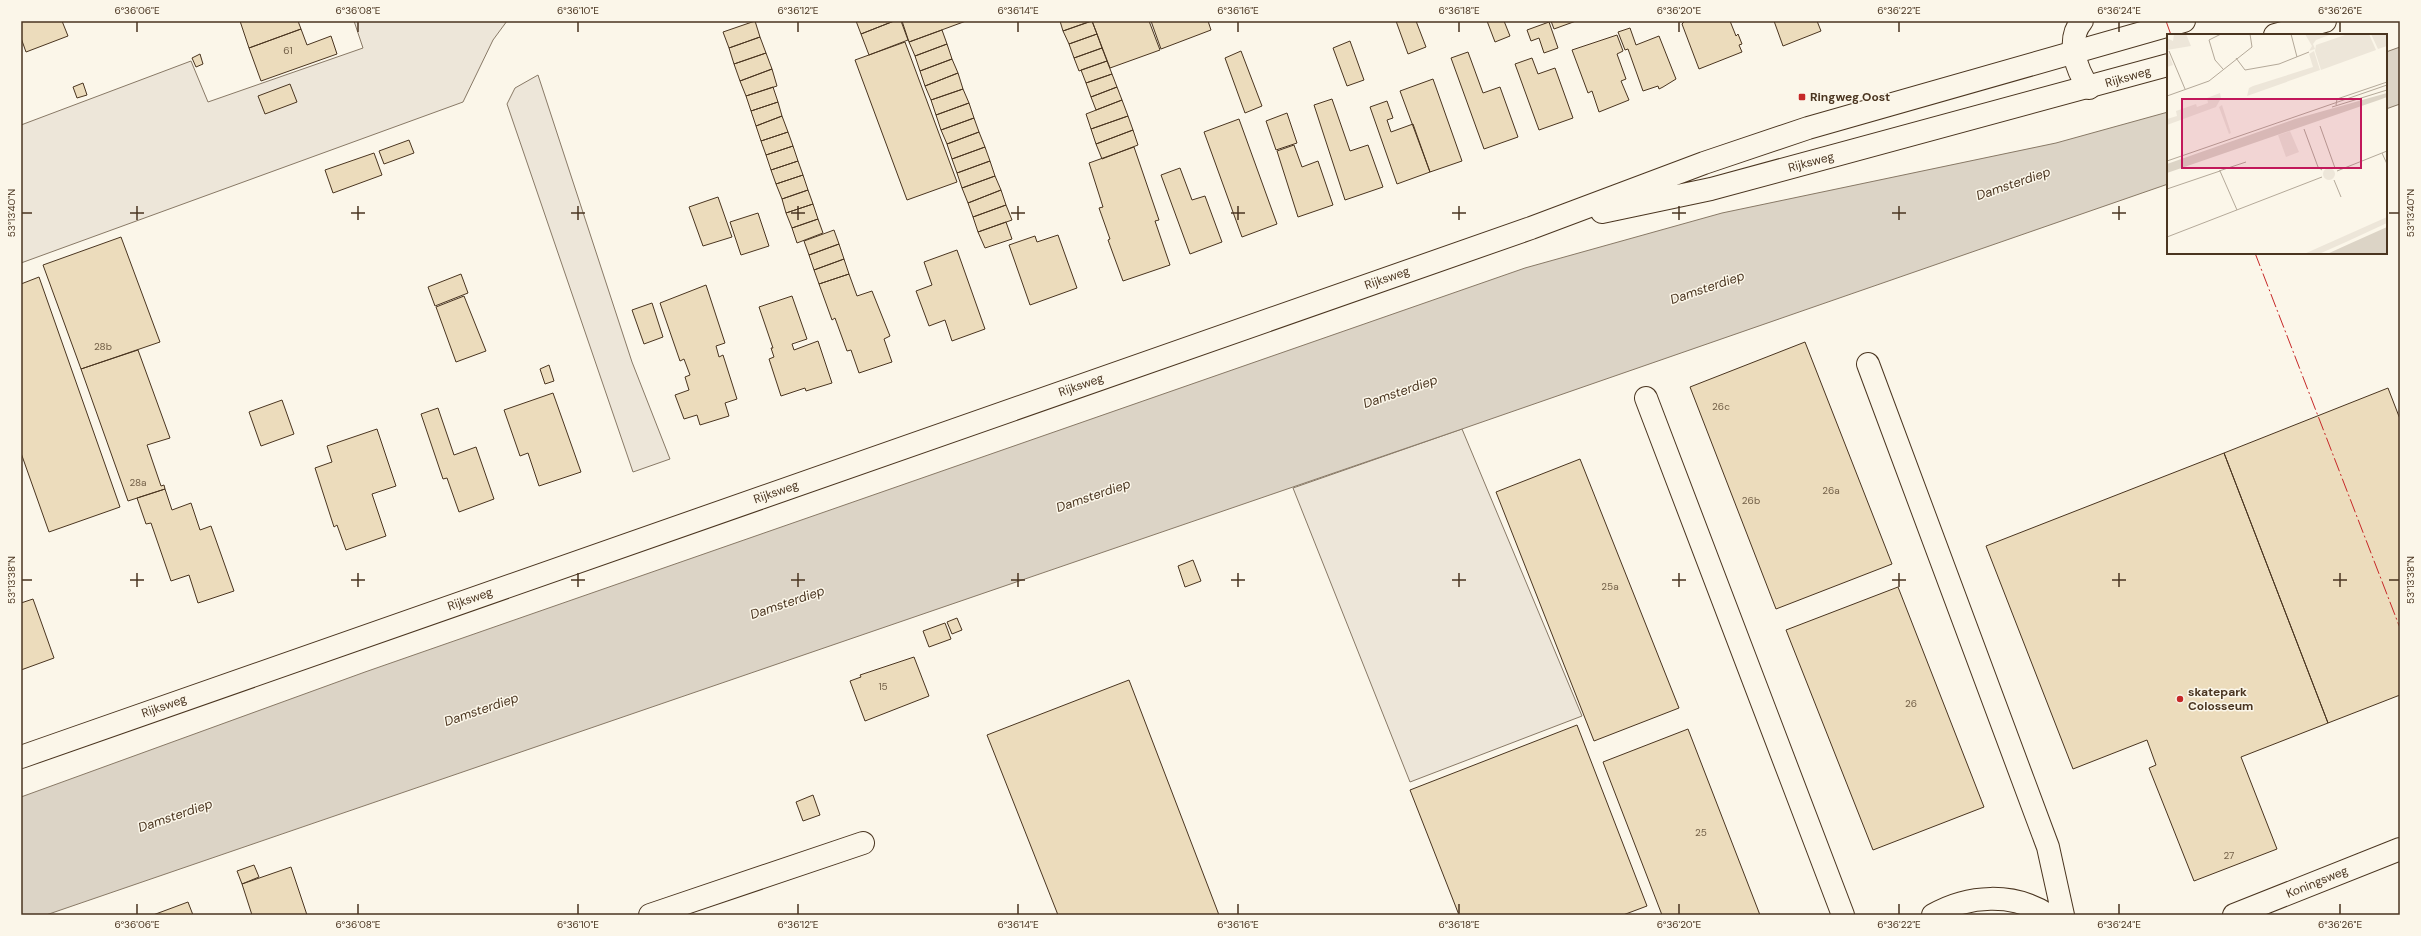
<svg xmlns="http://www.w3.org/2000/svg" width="2421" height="936" font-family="'DM Sans',sans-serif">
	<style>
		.green { fill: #ede6d9; stroke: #887966 }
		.water { fill: #dcd4c6; stroke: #887966 }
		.building { fill: #ecdcbc; stroke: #4a3520 }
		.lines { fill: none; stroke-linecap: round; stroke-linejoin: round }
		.minor-casing { stroke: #4a3520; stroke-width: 24 }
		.major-casing { stroke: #4a3520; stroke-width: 24 }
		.minor { stroke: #fbf6e9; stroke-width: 22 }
		.major { stroke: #fbf6e9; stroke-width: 22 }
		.power { stroke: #c62828; stroke-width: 1; stroke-dasharray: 14 3 2 3; stroke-linecap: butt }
		.ticks { fill: none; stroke: #4a3520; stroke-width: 1.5 }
		.poi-dot { fill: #c62828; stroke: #fbf6e9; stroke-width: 1.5 }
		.labels { text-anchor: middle; stroke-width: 3; stroke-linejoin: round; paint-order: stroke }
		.number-label { font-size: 10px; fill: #725f47 }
		.street-label { font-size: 12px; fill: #4a3520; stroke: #fbf6e9 }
		.poi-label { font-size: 12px; font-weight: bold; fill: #4a3520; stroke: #fbf6e9; text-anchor: start }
		.water-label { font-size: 13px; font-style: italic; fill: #4a3520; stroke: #fbf6e9 }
		.inset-road { fill: none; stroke: #b4a999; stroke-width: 1 }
		.view { fill: #c2185b; fill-opacity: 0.15; stroke: #c2185b; stroke-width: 2 }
		.inset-edge { fill: none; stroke: #4a3520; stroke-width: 2 }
		.neatline { fill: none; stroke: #4a3520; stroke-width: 1.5 }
		.ticks-label { font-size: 10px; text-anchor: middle; fill: #4a3520 }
	</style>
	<rect width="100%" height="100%" fill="#fbf6e9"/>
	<path class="green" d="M354,21H507L493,40L463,102L21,263V125L191,61L208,102L363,48Z
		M538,75L632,362L670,459L633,472L507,104L515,88Z
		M1462,429L1582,716L1410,782L1293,488Z"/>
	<path class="water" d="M2400,47V104L2386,109V52Z
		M2168,112V184L1462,429L46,915H21V797L365,672L1525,268L1722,213L2056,143Z"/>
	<path class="building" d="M21,21H62L68,36L26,52L21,38Z
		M240,21H298L301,29L249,48Z
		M755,21L760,37L729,48L723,32Z
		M856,21H894L861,34Z
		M894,21H901L908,40L869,55L861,34Z
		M902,21H966L909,42Z
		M1060,21H1091L1063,31Z
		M1092,21H1149L1160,50L1110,68Z
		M1092,21L1097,34L1069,44L1063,31Z
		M1151,21H1208L1211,30L1161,49Z
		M1396,21H1416L1426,47L1408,54Z
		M1487,21H1504L1510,36L1495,42Z
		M1551,21H1576L1554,29Z
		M1685,21H1730L1736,36L1738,34L1742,44L1739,45L1742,52L1699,69L1682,24Z
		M1774,21H1817L1821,31L1783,46Z
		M1549,22L1558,48L1544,53L1539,38L1531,41L1527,30Z
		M1630,28L1636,45L1659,36L1676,79L1663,87L1659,89L1658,86L1643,91L1628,49L1625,50L1618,32Z
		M301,29L307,45L331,36L337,54L261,81L249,48Z
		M942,30L947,44L915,56L909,42Z
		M1097,34L1102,48L1074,58L1069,44Z
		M1617,35L1623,51L1617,54L1626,79L1621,81L1629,100L1599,112L1592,91L1588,93L1572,50Z
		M760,37L766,53L734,64L729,48Z
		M1350,41L1364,80L1347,86L1333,48Z
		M905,42L957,182L907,200L855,60Z
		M947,44L952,59L920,71L915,56Z
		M1102,48L1107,61L1079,71L1074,58Z
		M1241,51L1262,106L1245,113L1225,58Z
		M1468,52L1483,93L1500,87L1518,137L1484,149L1451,58Z
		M766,53L772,69L740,81L734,64Z
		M200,54L203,64L196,67L192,58Z
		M1532,58L1538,74L1555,68L1573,118L1539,130L1515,64Z
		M952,59L958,73L925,86L920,71Z
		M1107,61L1112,74L1086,83L1081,70Z
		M772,69L777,86L746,96L740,81Z
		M958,73L963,89L931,100L925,86Z
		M1112,74L1117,87L1091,97L1086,83Z
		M1433,79L1462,161L1430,172L1400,91Z
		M83,83L87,95L77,98L73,87Z
		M290,84L297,102L265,114L258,96Z
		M773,87L778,102L751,111L746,96Z
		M1117,87L1122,100L1096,110L1091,97Z
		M963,89L969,103L936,115L931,100Z
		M1332,99L1350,151L1368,145L1383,187L1345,200L1314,105Z
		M1122,100L1128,116L1091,129L1086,114Z
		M1387,101L1393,118L1387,120L1391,132L1413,124L1430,172L1397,184L1370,107Z
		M778,102L782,116L756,126L751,111Z
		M969,103L974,118L941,130L936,115Z
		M1287,113L1297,143L1276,150L1266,121Z
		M782,116L788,132L761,141L756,126Z
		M1128,116L1133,130L1096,144L1091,129Z
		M974,118L979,132L947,144L941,130Z
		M1239,119L1277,224L1242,237L1204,132Z
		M1133,130L1138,145L1102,159L1096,144Z
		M788,132L793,146L766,155L761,141Z
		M979,132L985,147L952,159L947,144Z
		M409,140L414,153L384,164L379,151Z
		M1294,145L1302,167L1318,161L1333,205L1298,217L1277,151Z
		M793,146L798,161L771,170L766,155Z
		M985,147L990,161L957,173L952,159Z
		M1134,147L1159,220L1155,221L1170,265L1123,281L1108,240L1110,239L1099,208L1103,207L1089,163Z
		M374,153L382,175L333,193L325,170Z
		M798,161L803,175L776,184L771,170Z
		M990,161L995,176L962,188L957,173Z
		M1180,168L1192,200L1205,196L1222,242L1190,254L1161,175Z
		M803,175L808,190L782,199L776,184Z
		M995,176L1001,190L968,203L962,188Z
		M808,190L813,204L786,213L782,199Z
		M1001,190L1006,205L973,217L968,203Z
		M718,197L732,237L703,246L689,207Z
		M813,204L818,219L792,228L786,213Z
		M1006,205L1012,220L978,232L973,217Z
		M758,213L769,246L741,255L730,222Z
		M818,219L823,233L797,243L792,228Z
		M1006,222L1012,239L985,248L978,232Z
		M834,230L839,244L809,255L804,241Z
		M1058,235L1077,288L1030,305L1009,245L1035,236L1037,242Z
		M121,237L160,342L81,369L43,265Z
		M839,244L844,259L814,270L809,255Z
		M957,250L985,329L952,341L945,320L929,326L916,291L932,285L924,262Z
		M844,259L849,274L819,284L814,270Z
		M461,274L468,293L435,306L428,287Z
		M849,274L857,296L872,291L890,336L884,339L892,362L859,373L851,350L847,351L835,318L832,320L819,284Z
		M39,277L120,507L49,532L21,453V284Z
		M706,285L725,343L716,346L719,357L723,355L737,399L725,403L729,416L700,425L697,415L684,419L675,395L689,390L685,377L690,375L684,359L680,361L660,303Z
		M464,296L486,351L456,362L436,307Z
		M792,296L807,339L792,344L794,350L818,341L832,383L806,391L805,388L781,396L769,359L774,357L771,348H773L759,307Z
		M652,303L663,337L644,344L632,310Z
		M1805,342L1892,564L1776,609L1690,387Z
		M138,350L170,438L147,445L161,486L164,485L165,489L128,501L81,369Z
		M549,365L554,381L545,384L540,369Z
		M2388,388L2400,419V695L2328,723L2224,453Z
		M553,393L581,472L539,486L528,453L520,456L504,410Z
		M282,400L294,434L261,446L249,412Z
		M438,408L454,455L476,447L494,499L459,512L447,478L443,479L421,414Z
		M377,429L396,486L372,494L386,536L346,550L337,525L334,527L315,468L332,462L327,446Z
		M2224,453L2328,723L2241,757L2277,849L2194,881L2149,768L2156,765L2147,740L2073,769L1986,546Z
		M1580,459L1679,708L1594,741L1496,492Z
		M165,489L172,510L191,503L200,530L211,526L234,591L198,603L189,575L171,581L151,523L146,524L137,498Z
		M1193,560L1201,581L1185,587L1178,566Z
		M1898,587L1984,807L1873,850L1786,630Z
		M33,599L54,658L21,670V603Z
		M957,618L962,630L952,634L947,622Z
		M945,623L951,639L929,647L923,631Z
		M914,657L929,696L865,721L850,681L861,677L860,675Z
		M1129,680L1219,915H1058L987,735Z
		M1577,725L1647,906L1623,915H1459L1410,790Z
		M1688,729L1760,915H1662L1603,762Z
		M813,795L820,815L803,821L796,802Z
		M254,865L259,877L242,884L237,871Z
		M291,867L307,915H252L242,884Z
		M188,902L193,915H153Z"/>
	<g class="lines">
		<g class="minor-casing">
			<path id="minor" d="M2082,21C2066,39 2076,70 2089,88
				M1868,364L2048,847L2063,915
				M1646,398L1843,915
				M650,915L863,843
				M1933,915C1968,895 2013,892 2048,915
				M2234,915L2400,849"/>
		</g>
		<g class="major-casing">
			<path id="major" d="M2275,35L2325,21
				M1602,212L1711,189L2168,65
				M21,757L1531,228L1704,163L1808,128L2184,21"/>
		</g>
		<use href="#minor" class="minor"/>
		<use href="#major" class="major"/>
		<path class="power" d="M2166,21L2171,35
			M2255,253L2400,628"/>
	</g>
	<path class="ticks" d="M137,22V32M358,22V32M578,22V32M798,22V32M1018,22V32M1238,22V32M1459,22V32M1679,22V32M1899,22V32M2119,22V32M2340,22V32M137,206V220M358,206V220M578,206V220M798,206V220M1018,206V220M1238,206V220M1459,206V220M1679,206V220M1899,206V220M2119,206V220M22,213H32M130,213H144M351,213H365M571,213H585M791,213H805M1011,213H1025M1231,213H1245M1452,213H1466M1672,213H1686M1892,213H1906M2112,213H2126M2389,213H2399M137,573V587M358,573V587M578,573V587M798,573V587M1018,573V587M1238,573V587M1459,573V587M1679,573V587M1899,573V587M2119,573V587M2340,573V587M22,580H32M130,580H144M351,580H365M571,580H585M791,580H805M1011,580H1025M1231,580H1245M1452,580H1466M1672,580H1686M1892,580H1906M2112,580H2126M2333,580H2347M2389,580H2399M137,904V914M358,904V914M578,904V914M798,904V914M1018,904V914M1238,904V914M1459,904V914M1679,904V914M1899,904V914M2119,904V914M2340,904V914"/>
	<g class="poi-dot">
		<rect x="1798" y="93" width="8" height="8" rx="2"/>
		<circle cx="2180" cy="699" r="4"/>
	</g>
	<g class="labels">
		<g class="number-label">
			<text x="288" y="54">61</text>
			<text x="103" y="350">28b</text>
			<text x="1721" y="410">26c</text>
			<text x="138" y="486">28a</text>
			<text x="1831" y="494">26a</text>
			<text x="1751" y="504">26b</text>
			<text x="1610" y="590">25a</text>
			<text x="883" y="690">15</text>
			<text x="1911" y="707">26</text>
			<text x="1701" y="836">25</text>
			<text x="2229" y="859">27</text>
		</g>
		<g class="street-label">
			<text transform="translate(2128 77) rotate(-16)" y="4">Rijksweg</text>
			<text transform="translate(1811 162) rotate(-15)" y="4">Rijksweg</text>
			<text transform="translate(1387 278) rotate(-19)" y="4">Rijksweg</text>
			<text transform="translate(1081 385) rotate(-19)" y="4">Rijksweg</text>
			<text transform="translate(776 492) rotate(-19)" y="4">Rijksweg</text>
			<text transform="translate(470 599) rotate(-19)" y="4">Rijksweg</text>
			<text transform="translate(164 706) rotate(-19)" y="4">Rijksweg</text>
			<text transform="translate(2317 882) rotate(-22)" y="4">Koningsweg</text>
		</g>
		<g class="poi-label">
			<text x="1810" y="101">Ringweg Oost</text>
			<text x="2188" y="696">skatepark<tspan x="2188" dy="14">Colosseum</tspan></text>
		</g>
		<g class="water-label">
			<text transform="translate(2013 183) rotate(-19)" y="5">Damsterdiep</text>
			<text transform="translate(1707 287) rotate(-19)" y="5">Damsterdiep</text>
			<text transform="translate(1400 391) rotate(-19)" y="5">Damsterdiep</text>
			<text transform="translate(1093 495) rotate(-19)" y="5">Damsterdiep</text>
			<text transform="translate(787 602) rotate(-19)" y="5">Damsterdiep</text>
			<text transform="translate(481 709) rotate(-19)" y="5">Damsterdiep</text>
			<text transform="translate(175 815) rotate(-19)" y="5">Damsterdiep</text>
		</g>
	</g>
	<g transform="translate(2167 34)">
		<rect width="220" height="220" fill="#fbf6e9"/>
		<path d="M7,0H19L24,12L0,16L6,31L0,33V4L6,7ZM138,0H165L149,6L146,10L148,15L142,17L145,12ZM181,0H202L209,16L154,36L148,17L149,11ZM204,0H220V12L211,15ZM147,17L153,36L80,62L82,54L86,52L146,33L142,20ZM53,59L54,64L49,73L0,91V85L10,82L9,77L29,70L30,73L41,69L40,64ZM55,71L64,99L62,100L52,73ZM123,97L132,118L119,123L111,101ZM156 140a6 6 0 1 1 12 0a6 6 0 1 1-12 0ZM220,183V189L179,208L152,220H137Z" fill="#ede6d9"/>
		<path d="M220,59V63L212,66L0,139V130L128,85ZM220,193V220H160L182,210Z" fill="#dcd4c6"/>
		<path class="inset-road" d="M54,0L42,6L48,26L56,35M124,0L130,23M2,17L18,55M69,24L78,36L112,30L142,18M0,62L42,47L85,13L83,0M169,71L170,65L220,48M165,73L220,56M153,92L168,134M137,95L151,133L155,136M215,119L220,130M0,127L220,51M52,137L79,128M170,137L220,117M167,146L174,163M0,155L53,137L70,176M0,203L155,143"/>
		<path class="view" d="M15,65H194V134H15Z"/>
		<rect width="220" height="220" class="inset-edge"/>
	</g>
	<rect width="2421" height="936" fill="none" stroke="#fbf6e9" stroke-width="44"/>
	<rect x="22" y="22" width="2377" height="892" class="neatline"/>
	<g class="ticks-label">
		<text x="137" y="14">6°36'06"E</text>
		<text x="358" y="14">6°36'08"E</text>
		<text x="578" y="14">6°36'10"E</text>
		<text x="798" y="14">6°36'12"E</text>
		<text x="1018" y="14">6°36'14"E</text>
		<text x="1238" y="14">6°36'16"E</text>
		<text x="1459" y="14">6°36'18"E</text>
		<text x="1679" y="14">6°36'20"E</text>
		<text x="1899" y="14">6°36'22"E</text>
		<text x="2119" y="14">6°36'24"E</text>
		<text x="2340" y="14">6°36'26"E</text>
		<text transform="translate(11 213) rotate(-90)" y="4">53°13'40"N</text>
		<text transform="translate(2410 213) rotate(-90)" y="4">53°13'40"N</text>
		<text transform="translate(11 580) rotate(-90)" y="4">53°13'38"N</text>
		<text transform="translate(2410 580) rotate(-90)" y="4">53°13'38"N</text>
		<text x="137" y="928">6°36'06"E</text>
		<text x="358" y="928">6°36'08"E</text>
		<text x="578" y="928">6°36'10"E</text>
		<text x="798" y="928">6°36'12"E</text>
		<text x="1018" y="928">6°36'14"E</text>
		<text x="1238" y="928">6°36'16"E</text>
		<text x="1459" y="928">6°36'18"E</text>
		<text x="1679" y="928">6°36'20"E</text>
		<text x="1899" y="928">6°36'22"E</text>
		<text x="2119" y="928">6°36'24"E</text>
		<text x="2340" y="928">6°36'26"E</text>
	</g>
</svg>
